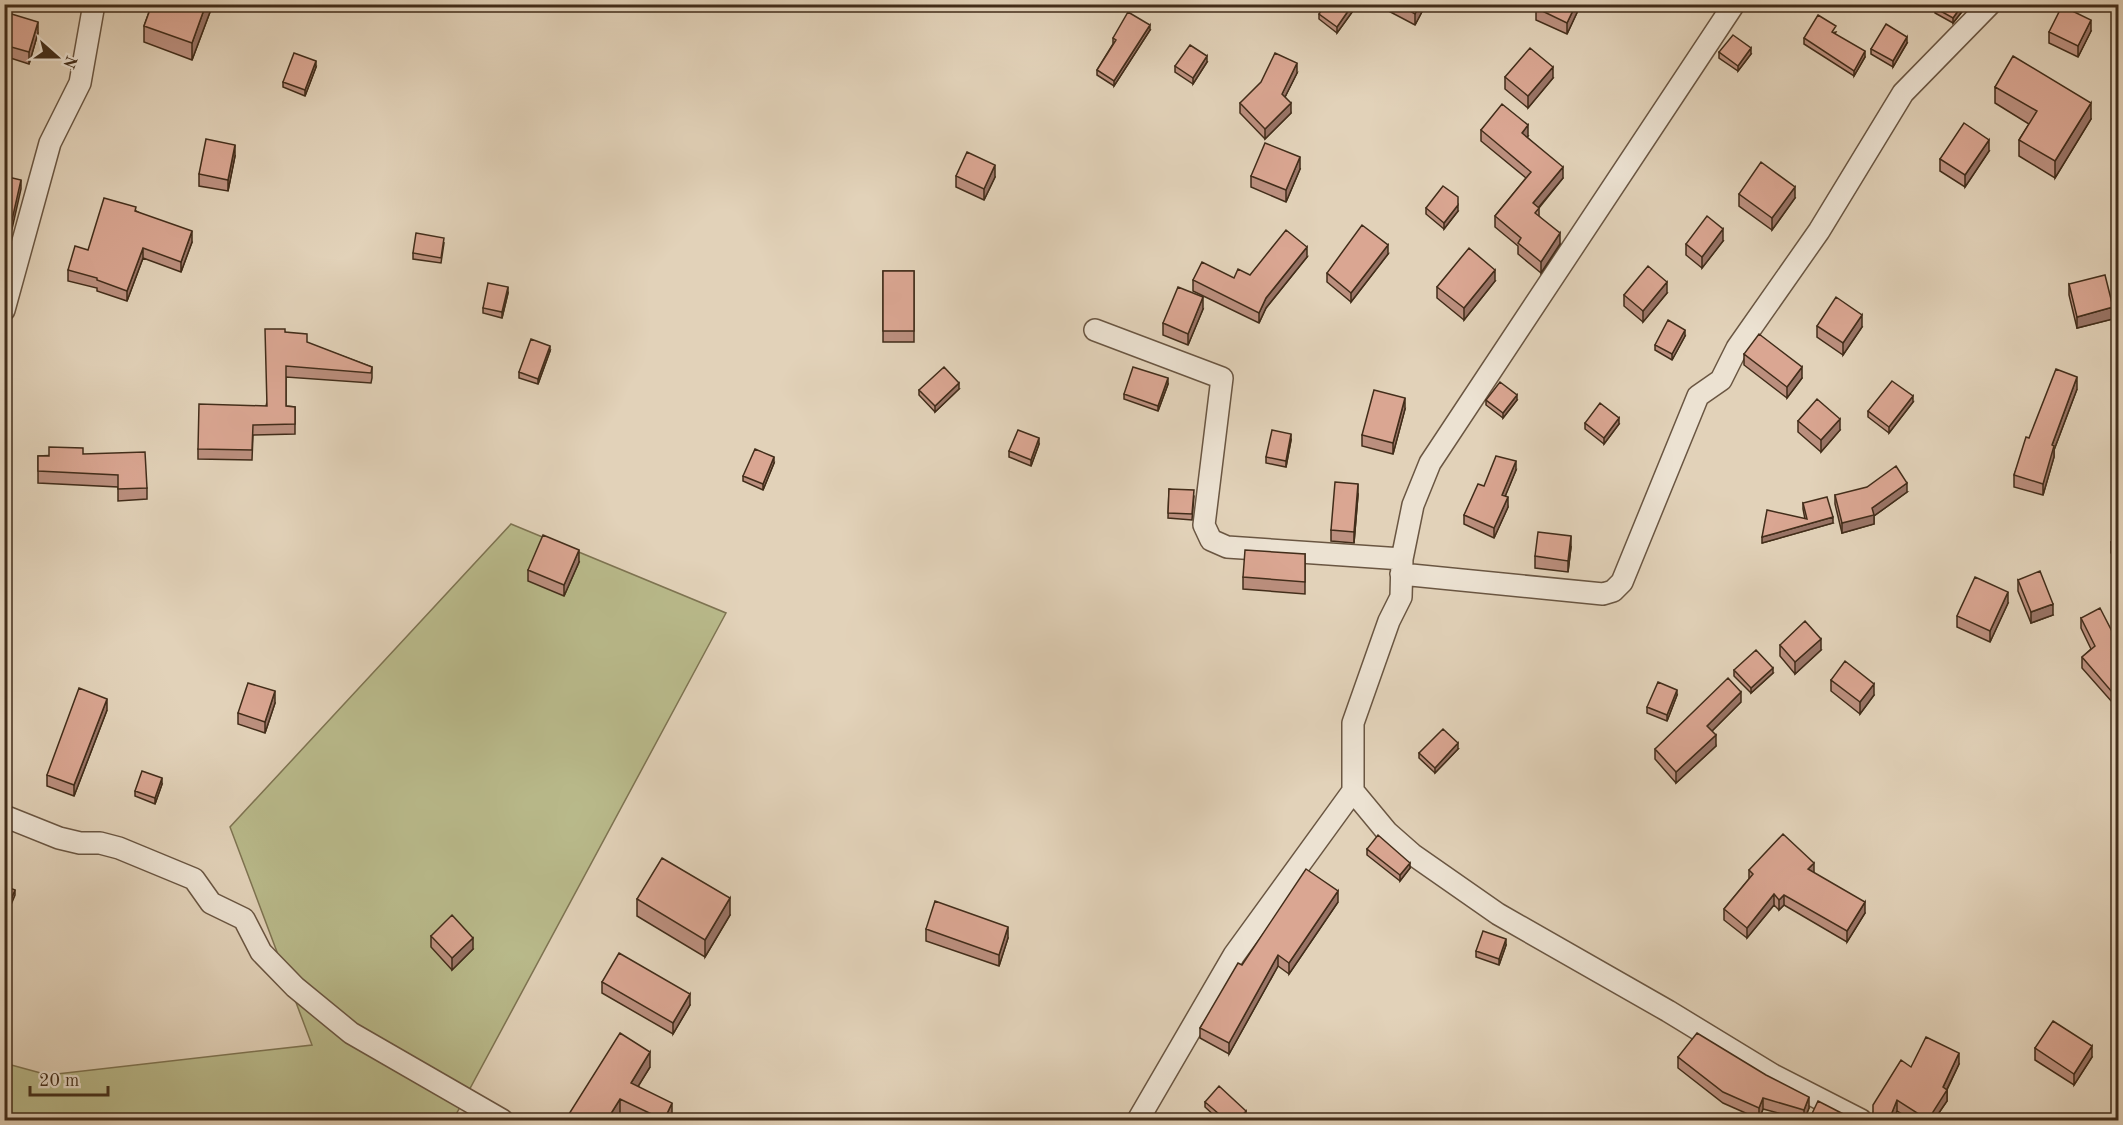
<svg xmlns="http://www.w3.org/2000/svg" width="2123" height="1125" font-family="'Old Standard TT',serif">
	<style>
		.green { fill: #b9ba8b; stroke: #7e7452; stroke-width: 1.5 }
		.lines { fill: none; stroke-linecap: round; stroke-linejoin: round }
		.minor-casing { stroke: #6a5642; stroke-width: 24 }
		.minor { stroke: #ece2d2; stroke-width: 21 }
		.wall { fill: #bb8f7e; stroke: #422d1a; stroke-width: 1.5 }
		.shaded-wall { fill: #997466; stroke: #422d1a; stroke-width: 1.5 }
		.building { fill: #daa692; stroke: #422d1a; stroke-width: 1.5 }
	</style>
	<rect width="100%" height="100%" fill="#e2d2b9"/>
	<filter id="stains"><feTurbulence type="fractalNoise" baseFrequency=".00333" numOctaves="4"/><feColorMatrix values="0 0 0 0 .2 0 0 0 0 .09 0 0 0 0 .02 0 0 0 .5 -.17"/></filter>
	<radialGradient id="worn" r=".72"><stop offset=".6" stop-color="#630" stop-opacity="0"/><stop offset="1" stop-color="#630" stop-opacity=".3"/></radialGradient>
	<path class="green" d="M511,524L726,613L453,1120H5L4,1063L48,1075L312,1045L230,827Z"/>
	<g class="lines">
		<g class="minor-casing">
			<path id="minor" d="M1734,4L1430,463L1413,505L1402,559L1401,597L1389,621L1353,723V791L1387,832L1412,854L1498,914L1668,1011L1773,1075L1861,1120
				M4,310L50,143L80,83L94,4
				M1095,330L1222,378L1204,525L1211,540L1227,547L1402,559
				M1401,574L1603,594L1613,591L1622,582L1698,396L1721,380L1737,348L1819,231L1903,93L1990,4
				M4,816L59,838L80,843H100L119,848L194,879L211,903L244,919L261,952L295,987L351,1033L502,1120
				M1138,1120L1234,955L1353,791"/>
		</g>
		<use href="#minor" class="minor"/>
	</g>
	<path class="wall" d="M152,4H213L192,60L144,42V26Z
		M1353,4H1355V8L1337,33L1319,19V14Z
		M1379,4H1426L1415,25L1379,6Z
		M1536,4H1581L1567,34L1536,20Z
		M1968,4L1953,23L1935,13V8Z
		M4,15L38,33L29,64L4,56Z
		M1150,30L1114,86L1097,75V70L1113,44V38Z
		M2091,31L2078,57L2049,43V32Z
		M1836,32L1835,34L1865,57L1854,76L1804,44V38Z
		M1907,43L1893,67L1871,54V49Z
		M1719,52L1751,54L1738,71L1719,58Z
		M1207,62L1193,84L1175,72V66Z
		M316,67L305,96L283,87V82Z
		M1297,73L1285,97L1291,113L1265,139L1240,113V103Z
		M1505,77L1553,78L1528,108L1505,89Z
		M1995,87L2091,119L2055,178L2019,156V140L2029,124L1995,103Z
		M1481,130L1528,136L1527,137L1563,178L1539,208V216L1560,244L1541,273L1518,254V246L1495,227V216L1526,178L1481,141Z
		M1989,151L1965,187L1940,171V159Z
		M235,156L228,191L199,186V174Z
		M1300,169L1286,202L1251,187V176Z
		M956,176L995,177L984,200L956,187Z
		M1739,194L1795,198L1772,230L1739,206Z
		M1426,208L1458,211L1444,229L1426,214Z
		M136,211L192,242L181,272L143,258L127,301L97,291V288L68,281V270L88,250Z
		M1723,241L1702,268L1686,255V244Z
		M444,243L441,263L413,259V253Z
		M1388,254L1351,302L1327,282V273Z
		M1307,257L1266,308L1259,323L1193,291V280L1234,278L1250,275Z
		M883,271H914V342H883Z
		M1495,281L1464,320L1437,298V287Z
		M2069,284L2113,319L2077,328L2069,295Z
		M508,293L502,318L483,313V308Z
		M1667,293L1643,322L1624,306V295Z
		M1203,309L1188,345L1163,335V323Z
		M1817,326L1862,327L1843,355L1817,337Z
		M285,332L307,343L372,367V378L371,383L286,377V406L295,407V434L253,435L252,460L198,459V449L266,406Z
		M1685,336L1672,360L1655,350V345Z
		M550,351L538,384L519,378V372Z
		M1744,354L1802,378L1787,398L1744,365Z
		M1168,384L1158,411L1124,399V394Z
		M959,389L935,412L919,395V390Z
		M2077,389L2054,450V457L2043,495L2014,487V475L2029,438Z
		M1486,400H1517L1503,418L1486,405Z
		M1913,402L1889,433L1868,417V411Z
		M1405,409L1393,454L1362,446V435Z
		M1798,421L1840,430L1821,452L1798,432Z
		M1585,423L1619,424L1604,444L1585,429Z
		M1291,440L1286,467L1266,463V457Z
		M1039,444L1031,466L1009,457V451Z
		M83,454L147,488V499L118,501V487L38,483V456Z
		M774,463L763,490L743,481V476Z
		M1516,470L1505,496L1508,507L1494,538L1464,524V515L1484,486Z
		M1169,489L1194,496L1192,520L1168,518Z
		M1907,492L1874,516V524L1842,533L1835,504V495Z
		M1358,495L1354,543L1331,541V530Z
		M1803,503L1833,523L1762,543L1805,519L1803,509Z
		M2118,534V560L2111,553V542Z
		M1571,547L1568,572L1535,568V556Z
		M1305,554V594L1243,589V577Z
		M579,562L564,596L528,581V570Z
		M2018,580L2053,615L2031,623L2018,591Z
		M2008,603L1990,642L1957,627V616Z
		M2081,618L2116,639L2112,702L2082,668V657L2091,649L2081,628Z
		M1780,645L1821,650L1795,674L1780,656Z
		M1734,670L1773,673L1751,693L1734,676Z
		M1831,680L1874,695L1860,714L1831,691Z
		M1677,695L1667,721L1647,713V707Z
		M1741,702L1712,731L1716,746L1676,783L1655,759V749Z
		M275,703L265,733L238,724V713Z
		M107,710L74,796L47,786V775Z
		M1458,749L1435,773L1419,758V753Z
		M162,784L155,804L135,796V791Z
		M1367,849L1410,868L1400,881L1367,855Z
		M1749,870L1814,873L1865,913L1847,942L1784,905L1779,910L1774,905L1747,938L1724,920V909L1749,879Z
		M637,899L730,915L705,957L637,916Z
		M1338,902L1289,974L1278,966L1229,1054L1200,1038V1028L1242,965Z
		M926,929L1008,938L999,966L926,941Z
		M431,936L473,949L452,970L431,947Z
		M1506,945L1499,965L1476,957V951Z
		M602,982L690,1005L673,1034L602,993Z
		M2035,1048L2092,1057L2074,1085L2035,1060Z
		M1678,1057L1809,1108L1804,1120L1763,1109L1759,1119L1723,1103L1678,1068Z
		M1959,1064L1947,1090V1101L1934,1120H1912L1897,1111L1867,1120L1911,1067Z
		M650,1067L638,1086L672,1118L671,1120H632L620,1114L616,1120H569V1114Z
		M1205,1102L1246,1117L1243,1120H1219L1205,1107Z"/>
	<path class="shaded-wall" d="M206,4H213L192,60V43Z
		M1353,4H1355V8L1337,33V27Z
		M1420,4H1426L1415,25V14Z
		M1576,4H1581L1567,34V23Z
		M1963,4H1968L1953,23V18Z
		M2091,20V31L2078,57V46Z
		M38,22V33L29,64V52Z
		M1150,25V30L1114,86V81Z
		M1907,37V43L1893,67V61Z
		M1751,48V54L1738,71V66Z
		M1865,51V57L1854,76V71Z
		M1207,56V62L1193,84V78Z
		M316,61V67L305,96V90Z
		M1297,63V73L1282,103V94Z
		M1553,67V78L1528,108V96Z
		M1291,103V113L1265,139V129Z
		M2091,103V119L2055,178V161Z
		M1528,125V136L1522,144V133Z
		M1989,140V151L1965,187V175Z
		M235,145V156L228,191V180Z
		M1300,157V169L1286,202V190Z
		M995,165V177L984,200V189Z
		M1563,167V178L1533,214V203Z
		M21,180V189L12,229L5,243V234Z
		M1795,187V198L1772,230V218Z
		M1458,205V211L1444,229V223Z
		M1723,229V241L1702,268V257Z
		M192,231V242L181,272V262Z
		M1560,233V244L1541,273V262Z
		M1388,245V254L1351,302V293Z
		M1307,247V257L1266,308L1259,323V313L1266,298Z
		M143,248V258L127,301V291Z
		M1495,270V281L1464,320V308Z
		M1667,282V293L1643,322V311Z
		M508,287V293L502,318V312Z
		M1203,297V309L1188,345V334Z
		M2113,307V319L2077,328V317Z
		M1862,315V327L1843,355V343Z
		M1685,330V336L1672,360V354Z
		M550,346V351L538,384V379Z
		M1802,367V378L1787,398V387Z
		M2077,377V389L2054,450V457L2043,495V484L2052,445Z
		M1168,378V384L1158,411V406Z
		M959,383V389L935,412V406Z
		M1517,395V400L1503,418V413Z
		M1913,396V402L1889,433V427Z
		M1405,398V409L1393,454V443Z
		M1619,418V424L1604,444V438Z
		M1840,419V430L1821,452V440Z
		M1291,434V440L1286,467V461Z
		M1039,438V444L1031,466V460Z
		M774,457V463L763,490V484Z
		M1516,461V470L1502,504V495Z
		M1907,483V492L1874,516V524L1842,533V523L1872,508Z
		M1358,484V495L1354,543V532Z
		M1508,497V507L1494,538V528Z
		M1833,517V523L1762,543V537Z
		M1571,536V547L1568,572V561Z
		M579,550V562L564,596V585Z
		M2008,592V603L1990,642V631Z
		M2053,604V615L2031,623V612Z
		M1821,639V650L1795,674V662Z
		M1773,668V673L1751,693V688Z
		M1874,684V695L1860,714V702Z
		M2118,686V696L2112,702V692Z
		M1677,690V695L1667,721V715Z
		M275,691V703L265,733V722Z
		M1741,692V702L1707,736V726Z
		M107,699V710L74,796V785Z
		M1716,735V746L1676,783V772Z
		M1458,743V749L1435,773V768Z
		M162,778V784L155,804V798Z
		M1410,863V868L1400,881V875Z
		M1814,863V874L1808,869Z
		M15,890V895L5,919V913Z
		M1338,891V902L1289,974V963Z
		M1774,894V905L1747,938V928Z
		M1784,895V905L1779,910V900Z
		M730,898V915L705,957V940Z
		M1865,902V913L1847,942V931Z
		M1008,927V938L999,966V955Z
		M473,938V949L452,970V958Z
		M1506,939V945L1499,965V959Z
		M1278,955V966L1229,1054V1043Z
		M690,994V1005L673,1034V1023Z
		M2092,1046V1057L2074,1085V1074Z
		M650,1052V1067L631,1098V1083Z
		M1959,1053V1064L1945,1093L1947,1090V1101L1934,1120H1928Z
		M1809,1097V1108L1804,1120V1110Z
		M1763,1098V1109L1759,1119V1108Z
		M620,1099V1114L616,1120H607Z
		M1897,1100V1111L1893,1120H1889Z
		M672,1103V1118L671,1120H664Z
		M1246,1111V1117L1243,1120H1238Z"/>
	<path class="building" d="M152,4H206L192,43L144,26Z
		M1326,4H1353L1337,27L1319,14Z
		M1398,4H1420L1415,14Z
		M1536,4H1576L1567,23L1536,8Z
		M1937,4H1963L1953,18L1935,8Z
		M2062,6L2091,20L2078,46L2049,32Z
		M5,12L38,22L29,52L4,45V15Z
		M1128,12L1150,25L1114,81L1097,70L1116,40L1113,38Z
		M1818,15L1836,26L1832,32L1865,51L1854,71L1804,38Z
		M1886,24L1907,37L1893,61L1871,49Z
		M1733,35L1751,48L1738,66L1719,52Z
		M1190,45L1207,56L1193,78L1175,66Z
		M1530,48L1553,67L1528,96L1505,77Z
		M294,53L316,61L305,90L283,82Z
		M1275,53L1297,63L1282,94L1291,103L1265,129L1240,103L1261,82Z
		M2013,56L2091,103L2055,161L2019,140L2037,111L1995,87Z
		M1502,104L1528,125L1522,133L1563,167L1533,203L1539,208L1535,213L1560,233L1541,262L1518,243L1521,238L1495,216L1531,172L1481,130Z
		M1964,123L1989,140L1965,175L1940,159Z
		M206,139L235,145L228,180L199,174Z
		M1265,143L1300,157L1286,190L1251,176Z
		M967,152L995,165L984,189L956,176Z
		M1761,162L1795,187L1772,218L1739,194Z
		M4,176L21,180L12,220L5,234Z
		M1443,186L1458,197V205L1444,223L1426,208Z
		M104,198L136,207L135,211L192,231L181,262L143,248L127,291L97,280V278L68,270L75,246L88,250Z
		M1707,216L1723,229L1702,257L1686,244Z
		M1362,225L1388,245L1351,293L1327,273Z
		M1286,230L1307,247L1266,298L1259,313L1193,280L1202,262L1234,278L1238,269L1250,275Z
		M416,233L444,238L441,258L413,253Z
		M1469,248L1495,270L1464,308L1437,287Z
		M1648,266L1667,282L1643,311L1624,295Z
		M883,271H914V331H883Z
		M2105,275L2113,307L2077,317L2069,284Z
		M488,283L508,287L502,312L483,308Z
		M1178,287L1203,297L1188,334L1163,323Z
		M1836,297L1862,315L1843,343L1817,326Z
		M1668,320L1685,330L1672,354L1655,345Z
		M265,329H285V332L307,334V342L372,367L371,373L286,366V406L295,407V424L253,425L252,450L198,449L199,404L267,406Z
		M1759,334L1802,367L1787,387L1744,354Z
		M531,339L550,346L538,379L519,372Z
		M944,367L959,383L935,406L919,390Z
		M1133,367L1168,378L1158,406L1124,394Z
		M2056,369L2077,377L2052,445L2054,446L2043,484L2014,475L2026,437L2029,438Z
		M1892,381L1913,396L1889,427L1868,411Z
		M1500,382L1517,395L1503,413L1486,400Z
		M1374,390L1405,398L1393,443L1362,435Z
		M1817,399L1840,419L1821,440L1798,421Z
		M1600,403L1619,418L1604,438L1585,423Z
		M1018,430L1039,438L1031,460L1009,451Z
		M1272,430L1291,434L1286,461L1266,457Z
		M49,447L83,448V454L145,452L147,488L118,489V475L38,471V456H49Z
		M755,449L774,457L763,484L743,476Z
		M1496,456L1516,461L1502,495L1508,497L1494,528L1464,515L1478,484L1484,486Z
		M1896,466L1907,483L1872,508L1874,515L1842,523L1835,495L1867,487Z
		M1335,482L1358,484L1354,532L1331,530Z
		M1169,489L1194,490L1192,514L1168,513Z
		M1827,497L1833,517L1762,537L1767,510L1807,519L1803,503Z
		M1538,532L1571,536L1568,561L1535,556Z
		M2118,534V549L2111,542Z
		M543,535L579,550L564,585L528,570Z
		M1245,550L1305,554V582L1243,577Z
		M2040,571L2053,604L2031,612L2018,580Z
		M1975,577L2008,592L1990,631L1957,616Z
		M2100,608L2116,639L2118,642V686L2112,692L2082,657L2095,646L2081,618Z
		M1805,621L1821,639L1795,662L1780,645Z
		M1756,650L1773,668L1751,688L1734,670Z
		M1845,661L1874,684L1860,702L1831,680Z
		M1728,678L1741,692L1707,726L1716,735L1676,772L1655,749Z
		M1658,682L1677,690L1667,715L1647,707Z
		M248,683L275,691L265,722L238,713Z
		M79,688L107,699L74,785L47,775Z
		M1443,729L1458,743L1435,768L1419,753Z
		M142,771L162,778L155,798L135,791Z
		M1783,834L1814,863L1808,869L1865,902L1847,931L1784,895L1779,900L1774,894L1747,928L1724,909L1753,874L1749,870Z
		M1378,835L1410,863L1400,875L1367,849Z
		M662,858L730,898L705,940L637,899Z
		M1306,869L1338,891L1289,963L1278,955L1229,1043L1200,1028L1238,963L1242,965Z
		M4,886L15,890L5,913H4Z
		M935,901L1008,927L999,955L926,929Z
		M452,915L473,938L452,958L431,936Z
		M1483,931L1506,939L1499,959L1476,951Z
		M619,953L690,994L673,1023L602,982Z
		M2053,1021L2092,1046L2074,1074L2035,1048Z
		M620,1033L650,1052L631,1083L672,1103L664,1120L620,1099L607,1120H579L569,1114Z
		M1697,1033L1766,1075L1809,1097L1804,1110L1763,1098L1759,1108L1723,1092L1678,1057Z
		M1926,1037L1959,1053L1943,1087L1947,1090L1928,1120L1897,1100L1889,1120H1861H1867L1873,1114V1105L1901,1060L1911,1067Z
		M1219,1086L1246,1111L1238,1120H1226L1205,1102Z
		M1818,1101L1855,1120H1809Z"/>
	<rect width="2123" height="1125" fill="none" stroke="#e2d2b9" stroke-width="24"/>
	<rect x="6" y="6" width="2111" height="1113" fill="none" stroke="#422d1a" stroke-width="3"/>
	<rect x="12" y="12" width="2099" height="1101" fill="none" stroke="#422d1a" stroke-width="1.5"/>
	<g transform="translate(57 57) rotate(111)" stroke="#ece2d2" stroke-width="4.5" paint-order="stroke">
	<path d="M0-4.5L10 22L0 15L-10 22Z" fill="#422d1a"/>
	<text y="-9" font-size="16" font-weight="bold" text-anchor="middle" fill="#422d1a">N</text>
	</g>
	<path d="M30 1086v9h78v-9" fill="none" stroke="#422d1a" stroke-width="3"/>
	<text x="39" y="1086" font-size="18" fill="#422d1a" stroke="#ece2d2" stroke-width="4.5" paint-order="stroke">20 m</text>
	<rect width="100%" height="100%" filter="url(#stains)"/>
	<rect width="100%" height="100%" fill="url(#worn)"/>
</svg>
